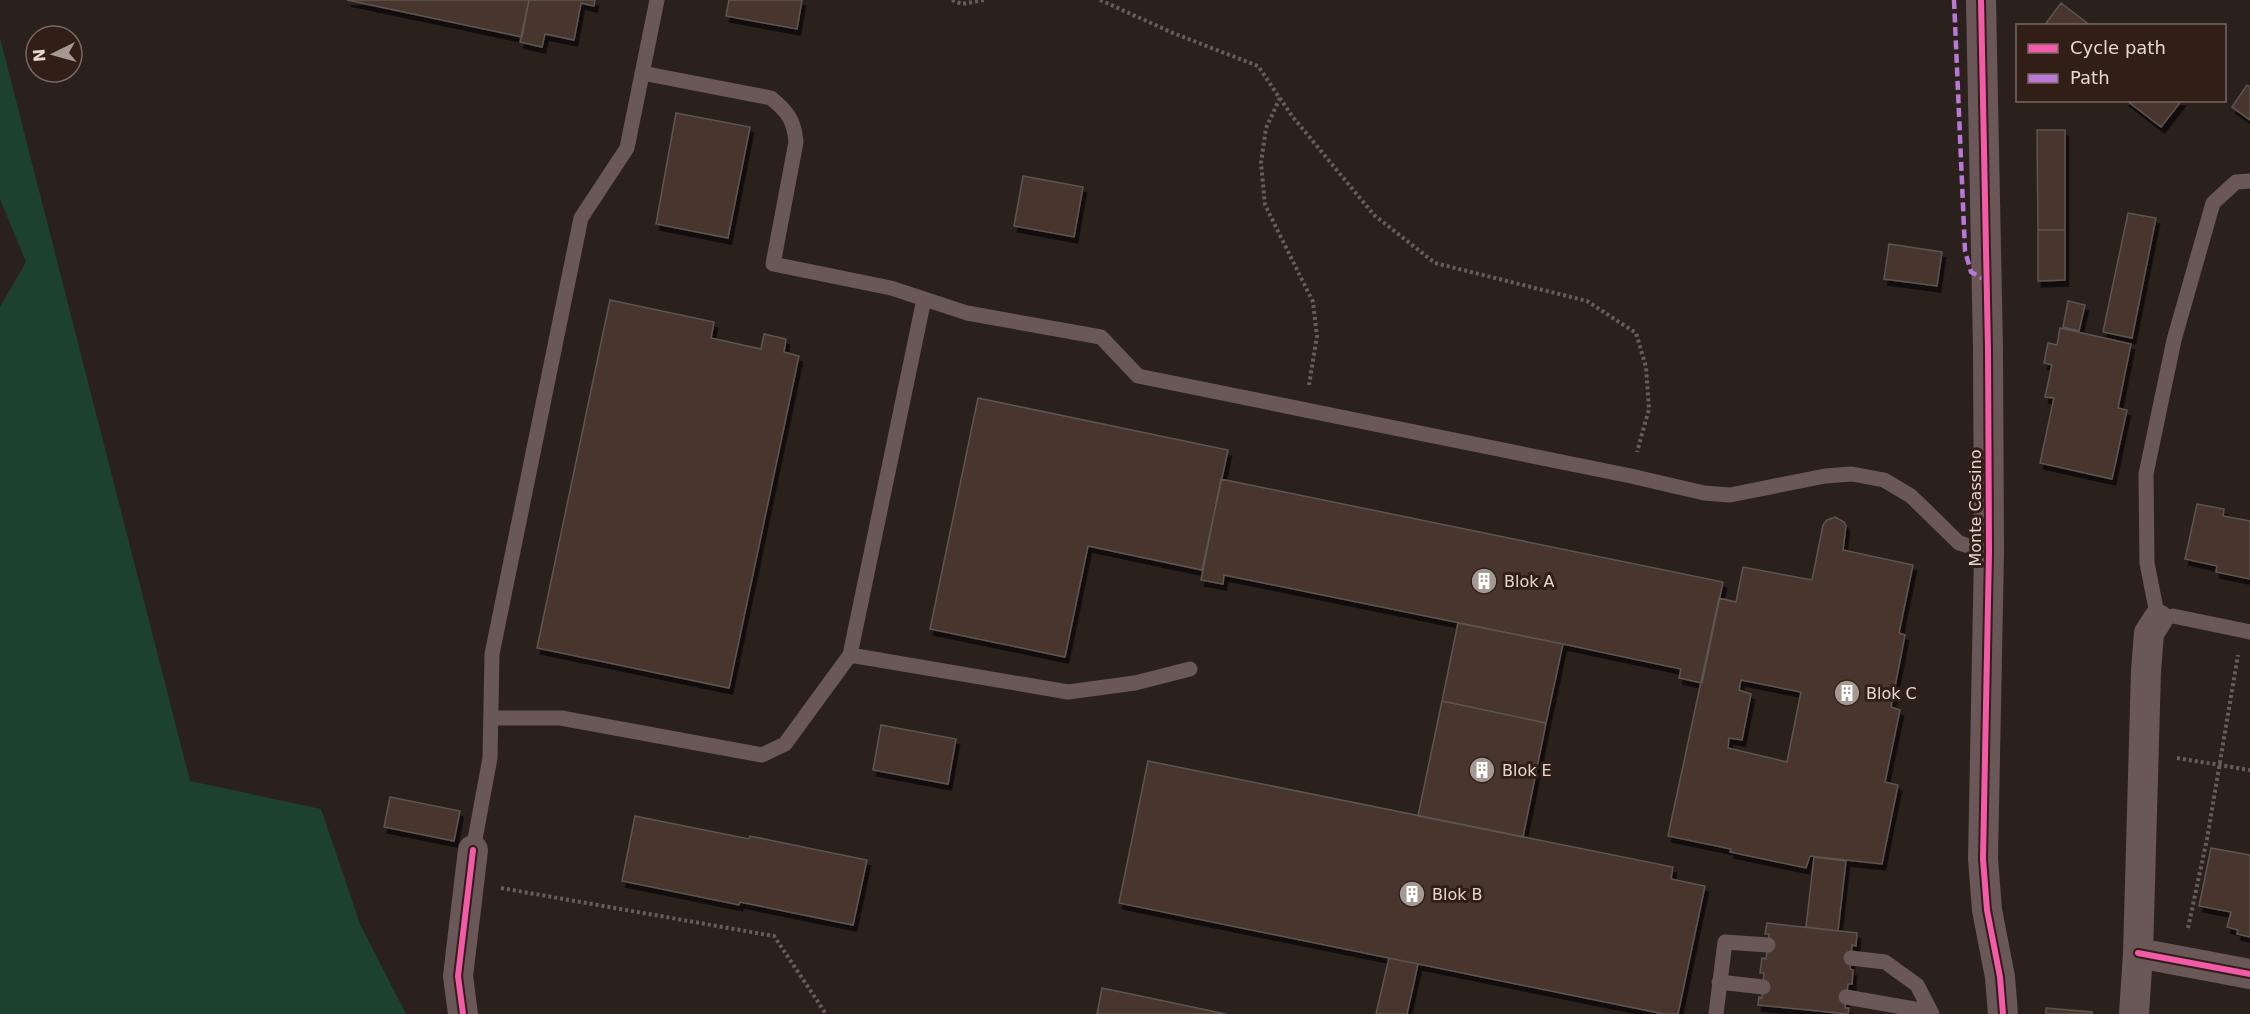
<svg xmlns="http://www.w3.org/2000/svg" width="2250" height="1014" font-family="'DejaVu Sans',sans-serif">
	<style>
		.green { fill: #1c422f }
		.building { fill: #46362e; stroke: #5d5551; stroke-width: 1.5; fill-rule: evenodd; filter: url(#shadow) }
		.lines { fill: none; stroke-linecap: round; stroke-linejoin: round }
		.path { stroke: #695c5b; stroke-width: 4; stroke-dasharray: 3 3; stroke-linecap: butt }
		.service { stroke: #6a5859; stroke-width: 15 }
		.minor { stroke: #6a5859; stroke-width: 30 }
		.quiet { stroke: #ba77d6; stroke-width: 4.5; stroke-dasharray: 9 4.5; stroke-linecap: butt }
		.cycleway-casing { stroke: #301e17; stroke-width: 10 }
		.cycleway { stroke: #f35aa7; stroke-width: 6 }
		.labels { text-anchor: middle; stroke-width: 6; stroke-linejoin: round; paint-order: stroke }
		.street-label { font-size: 16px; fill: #e5d8d3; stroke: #301e17 }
		.poi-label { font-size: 16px; fill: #e5d8d3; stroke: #301e17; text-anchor: start }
	</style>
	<defs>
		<filter id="shadow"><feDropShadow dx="3.5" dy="6" stdDeviation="0" flood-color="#0009"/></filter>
	</defs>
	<rect width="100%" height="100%" fill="#2a211d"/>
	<path class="green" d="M0,38L190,781L321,809L360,924L406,1014H0V307L26,262L0,199Z"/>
	<path class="building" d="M347,0H529L522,37Z
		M529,0H595L594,6L581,3L574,40L545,34L542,47L520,42Z
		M729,0H802L797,29L726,16Z
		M2061,3L2091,26H2044Z
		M2247,85L2250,87V120L2232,107Z
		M2126,100H2182L2161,127Z
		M676,113L750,127L728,238L656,224Z
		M2037,130H2065V230H2038Z
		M1023,176L1083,187L1074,237L1014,226Z
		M2128,213L2156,218L2132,338L2103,332Z
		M2038,230H2065V280L2038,281Z
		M1889,244L1942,252L1937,286L1884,279Z
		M610,300L714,322L711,338L761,349L764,334L786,339L784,352L799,356L729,688L537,648Z
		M2068,301L2085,305L2079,331L2063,327Z
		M2060,328L2131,344L2118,408L2127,410L2112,479L2040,463L2054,398L2045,397L2052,365L2044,363L2048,343L2057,345Z
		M978,398L1228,450L1202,570L1088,546L1065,657L930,629Z
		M1221,479L1723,582L1702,683L1679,678L1681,669L1563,644L1224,575L1223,584L1201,580Z
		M2197,504L2224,509L2223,516L2250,521V579L2216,572L2217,566L2185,559Z
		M1835,517L1844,522L1846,526L1843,550L1913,565L1899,633L1905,635L1891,707L1900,710L1885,782L1898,785L1882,864L1810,856L1806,868L1730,852L1731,849L1668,836L1719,598L1736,602L1743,567L1812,580L1823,525L1827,520ZM1741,680L1801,692L1787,762L1728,748L1729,738L1742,740L1751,694L1739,690Z
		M1458,623L1563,644L1546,723L1442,701Z
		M1442,701L1546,723L1523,837L1418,816Z
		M881,725L956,739L948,784L873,770Z
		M1148,761L1673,867L1671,879L1705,886L1678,1014H1664L1119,903Z
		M390,797L460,811L454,841L384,827Z
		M635,816L749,839L750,836L867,860L853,925L740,902L739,905L622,881Z
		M2211,848L2250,855V937L2237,934L2238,930L2227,927L2231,912L2199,906Z
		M1814,857L1846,861L1838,931L1806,927Z
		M1767,923L1857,933L1856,946L1852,945L1850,969L1853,970L1852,984H1848L1845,1008H1849L1848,1014L1758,1005L1759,997L1762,998L1764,973H1760L1762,958L1766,959L1769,934H1765Z
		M1389,958L1418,964L1407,1014H1376Z
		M1102,988L1226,1014H1097Z
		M2046,1008L2092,1012V1014H2046Z"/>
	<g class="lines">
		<path class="path" d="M952,0L962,4L984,0
			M1100,0L1173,33L1258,66L1292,116L1374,215L1435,263L1587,301L1636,333L1646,367L1649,409L1637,452
			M1280,98L1266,128L1261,163L1265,205L1313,302L1317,336L1309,385
			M2177,758L2250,770
			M501,888L774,936L826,1014
			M2188,928L2207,839L2238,655"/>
		<path class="service" d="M642,73L771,98C788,112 794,120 796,142L773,264L891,288L967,313L1101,337L1138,376L1631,476L1704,493L1730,495L1825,476L1852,474L1884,480L1911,496L1959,543L1989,552
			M2250,181L2236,182L2213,203L2174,340L2146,474L2147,563L2158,619L2173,616L2250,632
			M850,655L924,299
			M491,718H561L762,755L785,744L850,655L1068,692L1135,683L1190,669
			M473,850L490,758L492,654L581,218L627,148L657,0
			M1851,958L1885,962L1917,985L1932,1014
			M1719,982L1763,987
			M1846,997L1931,1012
			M1716,1014L1725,942L1768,945"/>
		<path class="minor" d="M1981,0L1988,349L1989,552L1983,859L1987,910L2000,977L2003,1014
			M2138,953L2250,974
			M463,1014L458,976L473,850
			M2134,1014L2138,953L2146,671L2149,633L2158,619"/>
		<path class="quiet" d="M1954,0L1965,251L1971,272L1987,281"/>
		<g class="cycleway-casing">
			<path id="cycleway" d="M1981,0L1988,349L1989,552L1983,859L1987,910L2000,977L2003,1014
				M2138,953L2250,974
				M463,1014L458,976L473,850"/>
		</g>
		<use href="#cycleway" class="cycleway"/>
	</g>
	<defs>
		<g id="building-disc" transform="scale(1.35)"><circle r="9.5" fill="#a49893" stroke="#301e17"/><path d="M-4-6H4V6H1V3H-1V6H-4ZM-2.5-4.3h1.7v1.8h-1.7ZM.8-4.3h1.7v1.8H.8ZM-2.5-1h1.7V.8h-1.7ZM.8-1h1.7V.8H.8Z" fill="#fff"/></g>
	</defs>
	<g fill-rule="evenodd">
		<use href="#building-disc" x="1484" y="581"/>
		<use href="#building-disc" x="1847" y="693"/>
		<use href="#building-disc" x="1482" y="770"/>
		<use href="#building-disc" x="1412" y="894"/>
	</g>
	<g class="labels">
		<g class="street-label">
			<text transform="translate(1975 508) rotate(-90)" y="6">Monte Cassino</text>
		</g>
		<g class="poi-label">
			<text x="1504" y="587">Blok A</text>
			<text x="1866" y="699">Blok C</text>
			<text x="1502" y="776">Blok E</text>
			<text x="1432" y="900">Blok B</text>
		</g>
	</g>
	<rect x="2016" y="24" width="210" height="78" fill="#301e17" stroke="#786862" stroke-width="1.5"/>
	<rect x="2028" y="44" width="30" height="9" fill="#f35aa7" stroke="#786862" stroke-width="1.5"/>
	<text x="2070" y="54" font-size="18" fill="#e5d8d3">Cycle path</text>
	<rect x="2028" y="74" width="30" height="9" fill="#ba77d6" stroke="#786862" stroke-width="1.5"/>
	<text x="2070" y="84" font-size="18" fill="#e5d8d3">Path</text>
	<g transform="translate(54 54) rotate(265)"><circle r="28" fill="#301e17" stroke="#786862" stroke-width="1.5"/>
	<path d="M0-4.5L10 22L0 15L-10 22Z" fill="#a49893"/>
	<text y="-9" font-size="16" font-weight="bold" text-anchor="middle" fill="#e5d8d3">N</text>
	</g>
</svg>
